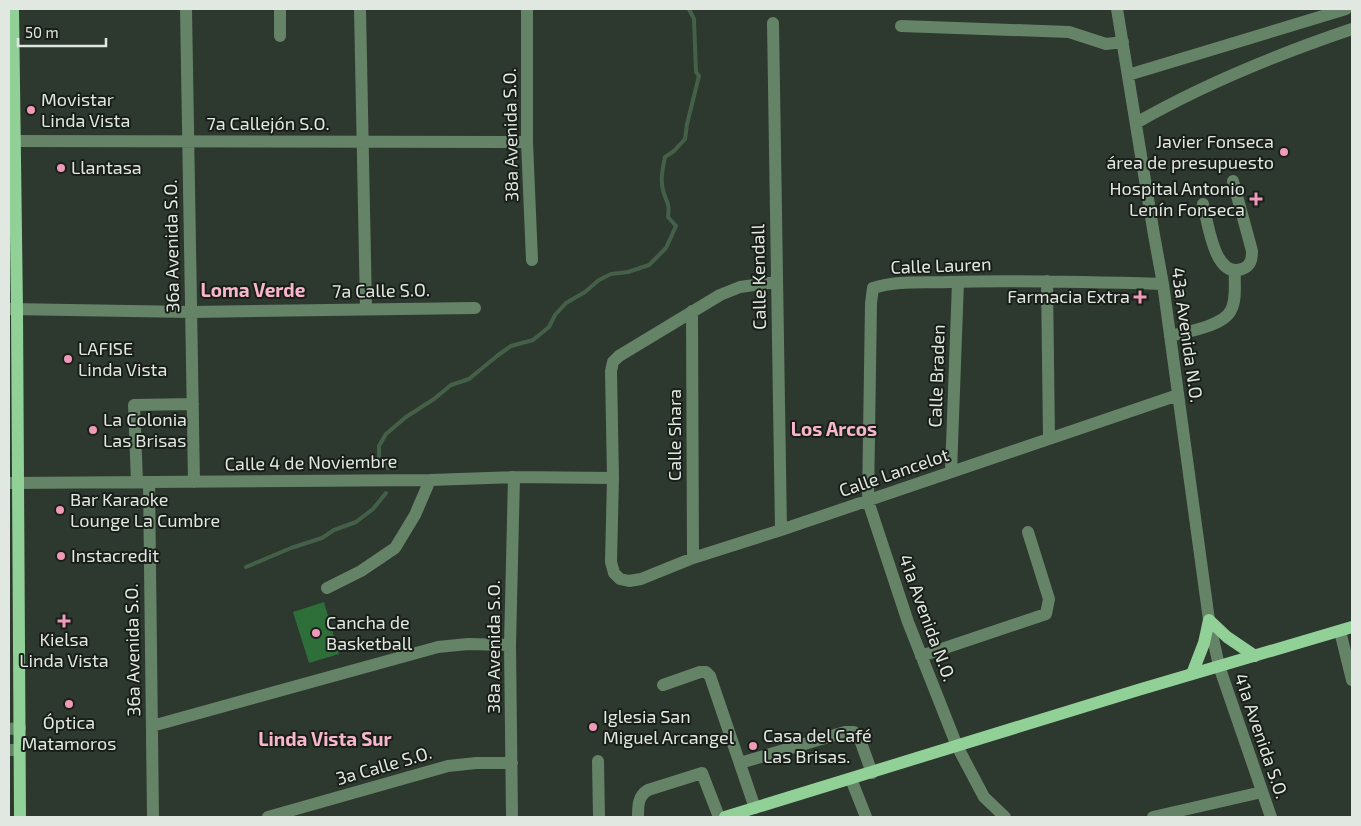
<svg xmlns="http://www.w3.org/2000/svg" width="1361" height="826" font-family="'Exo 2',sans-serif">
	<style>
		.green { fill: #2e6e39 }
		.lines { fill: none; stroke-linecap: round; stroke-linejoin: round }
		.stream { stroke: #446048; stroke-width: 4 }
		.minor { stroke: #658367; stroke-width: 12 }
		.major { stroke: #91d097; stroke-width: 12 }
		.poi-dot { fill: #ef9ab8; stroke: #191e19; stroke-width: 2 }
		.labels { text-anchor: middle; stroke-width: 4; stroke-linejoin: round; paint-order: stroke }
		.poi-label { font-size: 18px; fill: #e1e8e1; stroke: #191e19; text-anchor: start }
		.street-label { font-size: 18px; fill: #e1e8e1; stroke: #191e19 }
		.neighbourhood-label { font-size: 19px; font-weight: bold; fill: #f7b6cc; stroke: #191e19 }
	</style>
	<rect width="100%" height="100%" fill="#2d382e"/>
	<path class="green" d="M324,602L339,654L309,663L293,612Z"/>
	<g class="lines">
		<path class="stream" d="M388,468L379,458V446L386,434L406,417L434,399L451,385L469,379L497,356L511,346L533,340L549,327L555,315L566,303L585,292L599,280L611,274L628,272L649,265L666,248L676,226L668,217C670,201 666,203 663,190C660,179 663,168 665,157L674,151L685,139L687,124L699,76L696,72L694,19L689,9
			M246,567L291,548L322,538L334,530L356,522L373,509L386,493"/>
		<path class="minor" d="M186,9L194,482
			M360,9L366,309
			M527,9V142L532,260
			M1117,9L1154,235L1163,284L1209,620L1219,666L1271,817
			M773,23L781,530
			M901,26L1069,32L1106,44L1123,42
			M280,36V9
			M1128,75L1346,9
			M1136,123C1204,84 1278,54 1352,29
			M9,141L527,142
			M1203,204C1208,222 1214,279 1242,269C1251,266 1252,259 1252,251L1233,181
			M1047,281L1049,439
			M776,282L740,287L720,295L619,356L613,362L611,371L613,478L611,562L614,573L620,579L629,581L641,579L693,558L781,530L1178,395
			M9,309L191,312L475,308
			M692,311L693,558
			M1170,336C1186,332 1224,326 1231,310C1237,299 1234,283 1235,271
			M951,472L958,282
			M137,482L134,405L193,404
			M149,482L153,817
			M9,483L430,480L514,477L613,478
			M327,588L361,571L395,548L415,515L430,480
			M1340,631L1352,680
			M921,656L1046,614L1049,599L1028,532
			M663,685L700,672H706L710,676L755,808
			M152,726L438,647L468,644L510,645
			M9,729L20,728
			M9,750H20
			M598,761L599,817
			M740,763L845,732H854L859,737L872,773
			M851,779L866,817
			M268,817L448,766L476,763H512
			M512,817L510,645L514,477
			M638,817C638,805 638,796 648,790L702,773L719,817
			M1005,817L984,797L957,746L908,622L868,501L871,303L873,288C897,280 924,283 949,282C1020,280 1092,282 1163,284
			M1153,817L1262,792"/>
		<path class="major" d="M13,9L17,310L20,817
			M1192,674L1204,643L1209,620L1227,637L1255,656
			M725,817L1138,690L1352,627"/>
	</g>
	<g class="poi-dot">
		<circle cx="31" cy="110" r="5"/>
		<circle cx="1284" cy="152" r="5"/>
		<circle cx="61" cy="168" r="5"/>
		<path d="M1253.5 191.5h5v5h5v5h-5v5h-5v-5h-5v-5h5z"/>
		<path d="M1137.5 289.5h5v5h5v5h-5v5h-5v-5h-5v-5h5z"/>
		<circle cx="68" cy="359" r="5"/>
		<circle cx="93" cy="430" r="5"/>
		<circle cx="60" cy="510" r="5"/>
		<circle cx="61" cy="556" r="5"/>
		<path d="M61.5 613.5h5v5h5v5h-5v5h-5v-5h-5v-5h5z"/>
		<circle cx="316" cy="633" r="5"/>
		<circle cx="69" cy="704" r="5"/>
		<circle cx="593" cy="727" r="5"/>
		<circle cx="753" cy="746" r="5"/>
	</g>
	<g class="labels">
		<g class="poi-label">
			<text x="41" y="106">Movistar<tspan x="41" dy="21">Linda Vista</tspan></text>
			<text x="1274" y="148" text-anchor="end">Javier Fonseca<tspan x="1274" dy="21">área de presupuesto</tspan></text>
			<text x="71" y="174">Llantasa</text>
			<text x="1245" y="195" text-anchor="end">Hospital Antonio<tspan x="1245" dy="21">Lenín Fonseca</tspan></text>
			<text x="1130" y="303" text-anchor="end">Farmacia Extra</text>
			<text x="78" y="355">LAFISE<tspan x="78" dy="21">Linda Vista</tspan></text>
			<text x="103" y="426">La Colonia<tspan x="103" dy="21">Las Brisas</tspan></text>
			<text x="70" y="506">Bar Karaoke<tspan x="70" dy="21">Lounge La Cumbre</tspan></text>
			<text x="71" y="562">Instacredit</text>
			<text x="326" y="629">Cancha de<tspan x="326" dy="21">Basketball</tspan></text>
			<text x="64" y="646" text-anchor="middle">Kielsa<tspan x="64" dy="21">Linda Vista</tspan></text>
			<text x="603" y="723">Iglesia San<tspan x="603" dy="21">Miguel Arcangel</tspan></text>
			<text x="69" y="729" text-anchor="middle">Óptica<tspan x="69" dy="21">Matamoros</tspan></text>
			<text x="763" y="742">Casa del Café<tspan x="763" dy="21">Las Brisas.</tspan></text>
		</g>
		<g class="street-label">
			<text x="268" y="130">7a Callejón S.O.</text>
			<text transform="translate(511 135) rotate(-91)" y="6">38a Avenida S.O.</text>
			<text transform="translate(172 246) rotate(-91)" y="6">36a Avenida S.O.</text>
			<text transform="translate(941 266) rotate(-2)" y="6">Calle Lauren</text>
			<text transform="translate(759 277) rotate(-91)" y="6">Calle Kendall</text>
			<text transform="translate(381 291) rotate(-1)" y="6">7a Calle S.O.</text>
			<text transform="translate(1187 335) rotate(82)" y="6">43a Avenida N.O.</text>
			<text transform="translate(937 376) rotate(-88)" y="6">Calle Braden</text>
			<text transform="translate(675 435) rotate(-90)" y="6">Calle Shara</text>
			<text transform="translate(311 463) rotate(-1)" y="6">Calle 4 de Noviembre</text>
			<text transform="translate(894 473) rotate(-19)" y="6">Calle Lancelot</text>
			<text transform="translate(927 618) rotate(70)" y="6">41a Avenida N.O.</text>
			<text transform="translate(494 647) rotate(-90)" y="6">38a Avenida S.O.</text>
			<text transform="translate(133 650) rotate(-91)" y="6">36a Avenida S.O.</text>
			<text transform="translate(1261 736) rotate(71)" y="6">41a Avenida S.O.</text>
			<text transform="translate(384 766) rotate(-16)" y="6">3a Calle S.O.</text>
		</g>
		<g class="neighbourhood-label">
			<text x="253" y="297">Loma Verde</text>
			<text x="834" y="436">Los Arcos</text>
			<text x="325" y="746">Linda Vista Sur</text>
		</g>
	</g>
	<rect width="1361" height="826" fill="none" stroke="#e1e8e1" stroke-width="20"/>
	<path d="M18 38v8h88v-8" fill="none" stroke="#e1e8e1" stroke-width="2.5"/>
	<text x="25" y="38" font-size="15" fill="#e1e8e1" stroke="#191e19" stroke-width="4" paint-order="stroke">50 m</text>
</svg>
